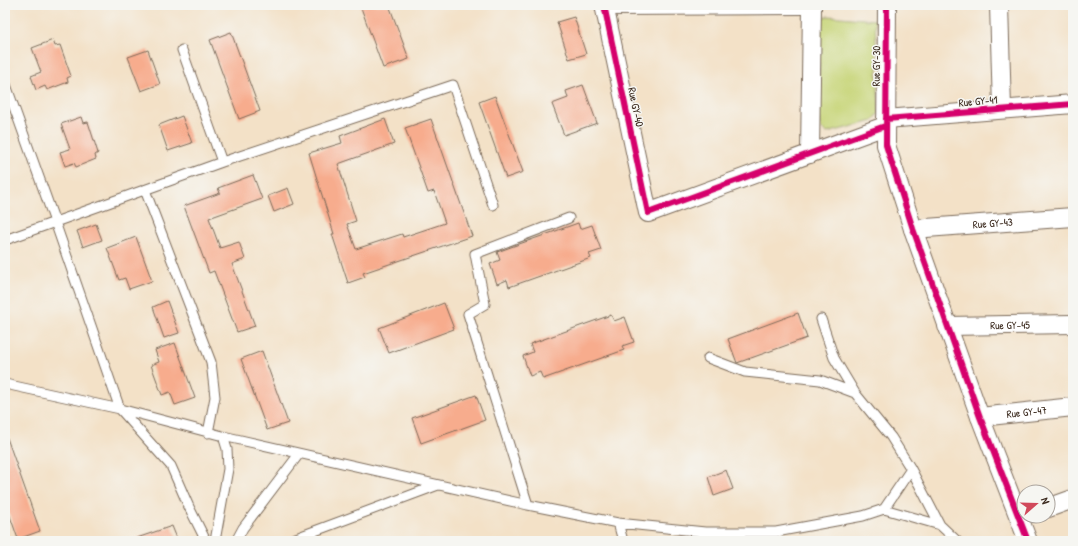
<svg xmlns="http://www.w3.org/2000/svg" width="1078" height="546" font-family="'Patrick Hand',sans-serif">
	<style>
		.green { fill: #c6d475; stroke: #807f4a }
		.building { fill: #f7ac8d }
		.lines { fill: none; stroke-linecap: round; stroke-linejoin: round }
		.lane-casing { stroke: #7b6a59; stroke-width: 11 }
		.street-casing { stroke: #7b6a59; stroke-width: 20 }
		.lane { stroke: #fff; stroke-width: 9 }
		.street { stroke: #fff; stroke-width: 18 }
		.cycleway-casing { stroke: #f6f6f2; stroke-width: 8 }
		.cycleway { stroke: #d6006c; stroke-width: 6 }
		.labels { text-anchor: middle; stroke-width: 3; stroke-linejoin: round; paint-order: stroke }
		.street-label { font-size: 11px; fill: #3b2a1e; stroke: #f6f6f2 }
	</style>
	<rect width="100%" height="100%" fill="#f6f6f2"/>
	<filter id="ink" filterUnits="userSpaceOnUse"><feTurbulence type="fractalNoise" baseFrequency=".025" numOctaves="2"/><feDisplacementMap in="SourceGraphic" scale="8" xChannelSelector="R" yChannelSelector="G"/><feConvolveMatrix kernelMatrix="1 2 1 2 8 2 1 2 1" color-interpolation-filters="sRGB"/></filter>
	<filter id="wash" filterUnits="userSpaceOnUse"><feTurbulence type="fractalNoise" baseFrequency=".012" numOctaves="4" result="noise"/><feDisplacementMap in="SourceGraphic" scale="16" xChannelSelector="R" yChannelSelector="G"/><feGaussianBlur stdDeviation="0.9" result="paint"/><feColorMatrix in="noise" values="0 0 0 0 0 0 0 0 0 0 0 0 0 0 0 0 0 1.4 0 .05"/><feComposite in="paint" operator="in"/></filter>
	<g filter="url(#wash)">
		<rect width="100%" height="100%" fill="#f3e1c7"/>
		<path class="green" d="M828,16L875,20L879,113L873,121L827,133L821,128L819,122V23L823,18Z"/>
		<g id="blocks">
			<path class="building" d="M360,5H389L409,59L383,68Z
				M574,17L586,54L569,59L557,22Z
				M231,32L260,111L239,119L210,40Z
				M53,40L55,46L60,45L71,76L67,78L68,82L47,90L45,86L36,90L31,76L41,72L32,48Z
				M148,50L160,84L141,91L128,57Z
				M583,85L597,123L564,135L552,104L568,98L566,91Z
				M495,96L523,172L506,178L479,102Z
				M182,116L192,143L168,151L159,125Z
				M81,117L83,123L88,122L98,153L95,155L96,159L76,167L74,163L65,166L60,152L70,149L61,124Z
				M385,119L394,144L338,164L356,221L347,224L356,249L402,234L403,237L445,223L434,191L428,193L405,128L431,119L472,236L363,273L365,277L348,283L332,234H334L309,153L342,143L340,136Z
				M253,175L262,199L209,218L220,248L239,242L245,259L232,264L255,326L237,332L214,271L209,273L184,206L220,193L218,188Z
				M288,188L294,204L274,212L268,196Z
				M578,223L580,229L592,225L601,250L589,254L591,258L509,287L507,280L497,284L490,264L500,260L497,252Z
				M96,224L102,240L83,247L77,231Z
				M136,237L152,281L129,289L125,278L119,280L107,248Z
				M167,301L179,333L164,338L153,307Z
				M444,303L454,329L389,353L379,328Z
				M798,313L807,338L737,363L728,339Z
				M611,315L614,321L625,317L634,342L622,346L624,350L543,379L540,372L530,376L523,356L533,352L530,344Z
				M175,343L195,398L175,405L170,392L162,395L151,365L159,362L155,350Z
				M262,351L288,423L267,430L241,359Z
				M476,395L485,420L421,443L412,418Z
				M7,438L40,531L18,539L5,502V439Z
				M726,470L733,489L714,496L708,477Z
				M172,526L178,541H135L134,539Z"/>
		</g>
	</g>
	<g filter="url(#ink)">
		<use href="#blocks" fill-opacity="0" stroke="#7b6a59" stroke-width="1"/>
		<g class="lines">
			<g class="lane-casing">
				<path id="lane" d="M182,50L222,162
					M5,82L55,222L120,409L171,466L189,507L206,541
					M145,190L211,362L215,397L208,433
					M5,240L222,162L453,85L493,205
					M821,319L834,358L855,393
					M708,358L745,372L820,380L855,393L891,437L911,469L940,525L957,541
					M5,384L120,409L223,436L528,505L618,523L705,532H776L863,516L884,509L940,525
					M528,505L468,314L485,304L475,254L569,218
					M884,509L911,469
					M618,523L623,541
					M215,541L228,469L227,449L223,436
					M236,541L243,528L299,454
					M288,541L438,485"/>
			</g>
			<g class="street-casing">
				<g id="street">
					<path d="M604,5L648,213L885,126"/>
					<path d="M887,5L886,145L913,229L980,417L1028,541"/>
					<path d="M999,5L1002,109"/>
					<path d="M604,6L805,5"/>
					<path d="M886,119L1073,104"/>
					<path d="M810,154L812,5"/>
					<path id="s1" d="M913,229L1073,217"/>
					<path id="s2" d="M947,326L1073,324"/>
					<path id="s3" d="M980,417L1073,407"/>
					<path d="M1048,508L1073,499"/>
				</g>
			</g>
			<use href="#lane" class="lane"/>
			<use href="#street" class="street"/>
			<g class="cycleway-casing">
				<path id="cycleway" d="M604,5L648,213L885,126
					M887,5L886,145L913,229L980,417L1028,541
					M886,119L1073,104"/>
			</g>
			<use href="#cycleway" class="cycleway"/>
		</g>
	</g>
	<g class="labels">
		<g class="street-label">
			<text transform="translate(876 66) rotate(-89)" y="4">Rue GY-30</text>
			<text transform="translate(978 101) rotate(-5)" y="4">Rue GY-41</text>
			<text transform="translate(636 107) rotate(78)" y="4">Rue GY-40</text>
			<text dy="4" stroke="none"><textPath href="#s1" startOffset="80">Rue GY-43</textPath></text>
			<text dy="4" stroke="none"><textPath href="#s2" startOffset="63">Rue GY-45</textPath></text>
			<text dy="4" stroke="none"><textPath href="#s3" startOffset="47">Rue GY-47</textPath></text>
		</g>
	</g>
	<rect width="1078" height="546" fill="none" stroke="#f6f6f2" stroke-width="20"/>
	<g transform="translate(1036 504) rotate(70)"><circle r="19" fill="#f6f6f2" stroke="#aba49d"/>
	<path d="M0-3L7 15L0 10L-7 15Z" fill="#d1495b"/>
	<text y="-6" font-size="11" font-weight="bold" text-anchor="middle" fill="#3b2a1e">N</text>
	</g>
</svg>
